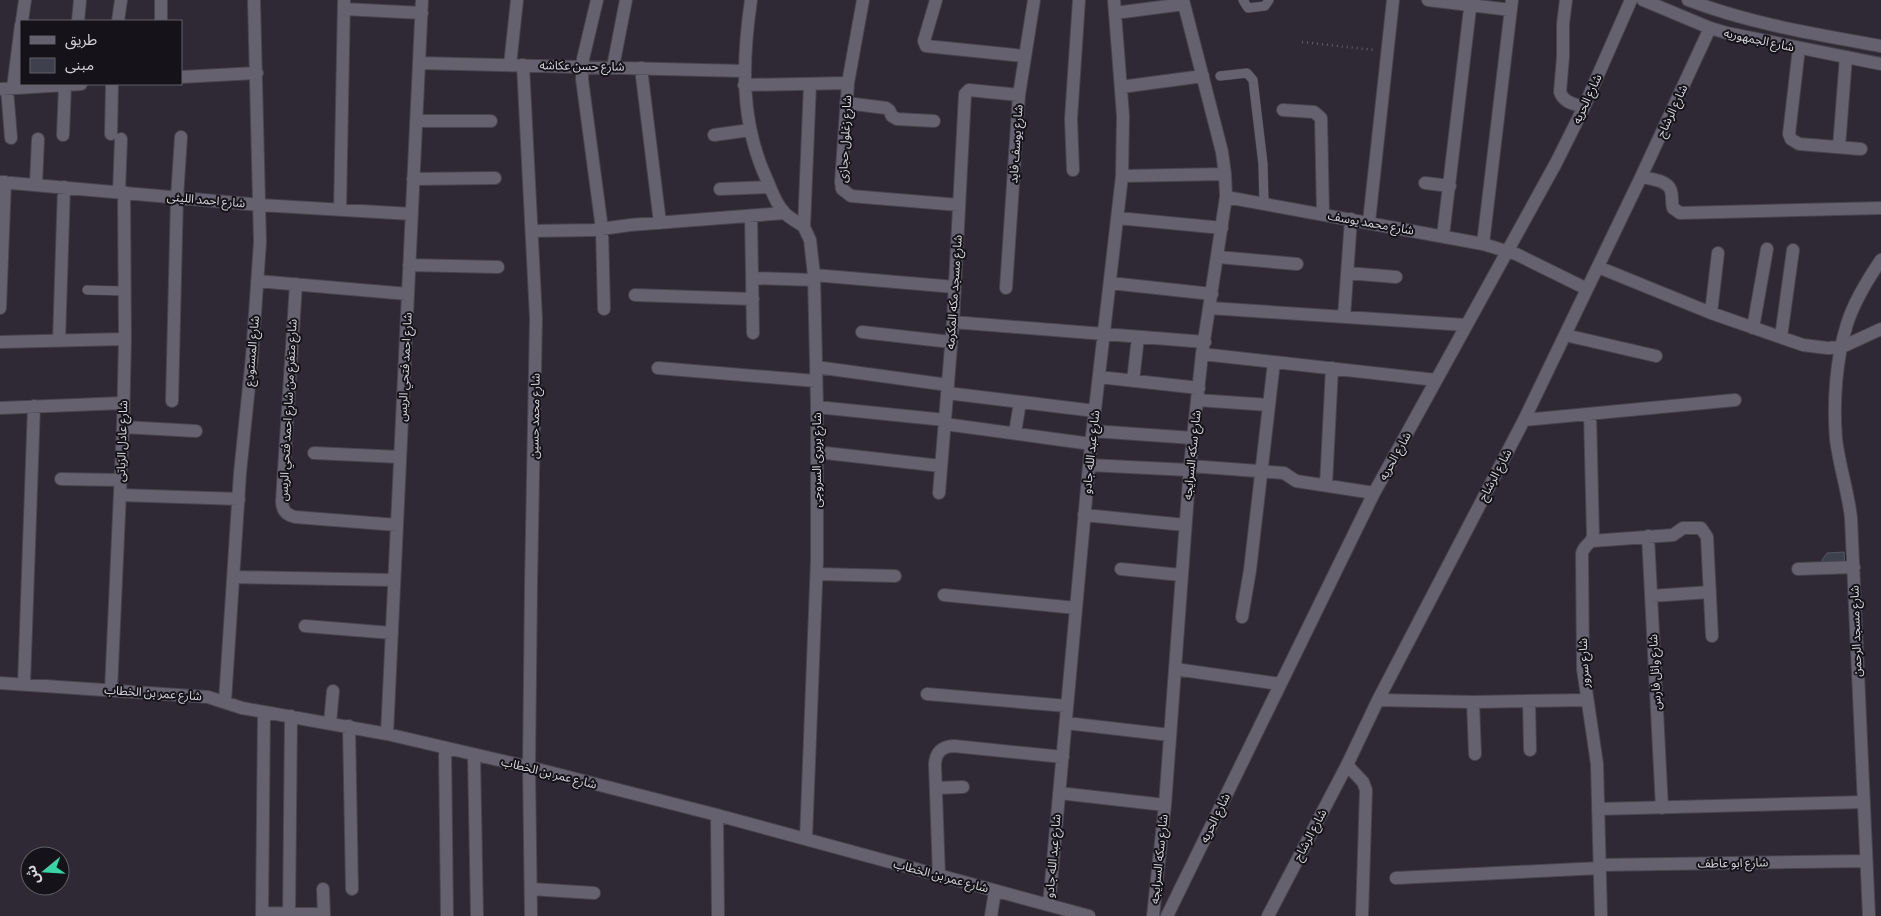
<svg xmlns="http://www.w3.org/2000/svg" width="1881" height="916" font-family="Manrope,'Noto Sans Arabic',sans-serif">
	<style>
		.building { fill: #3e404e; stroke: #535664; filter: url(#shadow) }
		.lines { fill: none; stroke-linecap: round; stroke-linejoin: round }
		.lane-casing { stroke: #48444e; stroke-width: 10 }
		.street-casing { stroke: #48444e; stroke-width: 14 }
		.secondary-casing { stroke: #48444e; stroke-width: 14 }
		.path { stroke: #635e69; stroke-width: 2.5; stroke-dasharray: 1 4; stroke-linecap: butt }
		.lane { stroke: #66616f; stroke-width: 9 }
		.street { stroke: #66616f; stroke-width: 12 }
		.secondary { stroke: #66616f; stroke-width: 12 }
		.labels { text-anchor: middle; stroke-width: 4; stroke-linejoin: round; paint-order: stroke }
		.street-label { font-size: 12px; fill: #d6d3db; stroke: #151319 }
	</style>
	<defs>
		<filter id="shadow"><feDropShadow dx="4" dy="4" stdDeviation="2.5" flood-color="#0009"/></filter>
	</defs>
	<rect width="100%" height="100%" fill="#2e2935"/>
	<path class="building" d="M1844,552L1845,566L1822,567V560L1827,553Z"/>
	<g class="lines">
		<g class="lane-casing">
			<path id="lane" d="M1243,0L1248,8L1265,6L1269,0
				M1220,76L1247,73L1253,80L1263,164L1264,204
				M87,290L124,291"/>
		</g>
		<g class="street-casing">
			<path id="street" d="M161,0V21
				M597,0L583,59L582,79L602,229L604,309
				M751,0C742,62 740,122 767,180C772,191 775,202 783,211C788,218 797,221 804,227
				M863,0L848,83L841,182L842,189L851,196L959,205
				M936,0L924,41L926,46L1024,56
				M1428,0L1511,10
				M1566,0L1563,24V57L1560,92C1564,103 1574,104 1584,107
				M344,9L422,13
				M1115,13L1184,4
				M22,21L25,0
				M78,21L80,0
				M118,21L121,0
				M1799,48L1789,134L1791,139L1799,144L1861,149
				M419,63L744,71
				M510,65L517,0
				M523,65L536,318L531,584L529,767L531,916
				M613,67L626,0
				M641,68L660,223
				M181,77L257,73
				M744,85L848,83
				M1121,87L1203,76
				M13,88L21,25
				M0,89L81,84
				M7,89L11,138
				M846,103L886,108L889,110L892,116L897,119L934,121
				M1283,110L1314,112L1321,118L1323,214
				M416,121H491
				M111,134L112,84
				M63,135L65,85
				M714,135L750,130
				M1839,147L1846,57
				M1073,170L1071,119L1079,0
				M1122,176L1225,174
				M1641,177C1651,179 1668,180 1671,191C1673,197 1671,202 1673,208L1680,213L1881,208
				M413,179L495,178
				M0,182L260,205L412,214
				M1425,183L1450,186
				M36,184L38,139
				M720,189L770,187
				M119,192L121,139
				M1226,197L1483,244L1516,254L1587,289
				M340,210L344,0
				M751,216L753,333
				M1118,218L1222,228
				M1369,222L1393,0
				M532,231L594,230L630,225L785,213
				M1443,236L1471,0
				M1483,244L1512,0
				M1218,257L1297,264
				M409,265L498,267
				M1598,267L1711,313L1803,345L1827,348L1842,347L1881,329
				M1347,273L1396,277
				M814,275L955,287
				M752,278L814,280
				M257,281L408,294
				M1110,283L1212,294
				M296,284L282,501C282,510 286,515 295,517L397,525
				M1006,288L1019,95L1034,0
				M635,295L753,299
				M0,308L5,182
				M1210,308L1466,325
				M1711,313L1718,253
				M1344,317L1351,219
				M953,322L1205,342
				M1753,328L1767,249
				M862,332L951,342
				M1565,335L1656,356
				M1781,337L1793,250
				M59,341L64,187
				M0,342L125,339
				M1202,354L1436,380
				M816,367L948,385
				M658,368L816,381
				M1099,377L1199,388
				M1133,381L1138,337
				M947,393L1095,411
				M1197,400L1269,405
				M172,401L177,197L181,137
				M817,407L945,420
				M0,408L123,403
				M1590,414L1593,536C1592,544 1583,545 1582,554L1583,669L1597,764L1601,916
				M1524,420L1735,400
				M945,424L1091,444
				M123,427L196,431
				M1093,431L1193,438
				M1015,433L1020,402
				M817,452L941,466
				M314,453L400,457
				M1089,465L1189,470
				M1190,466L1284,473L1296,481L1374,493
				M61,479L121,480
				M1326,485L1332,368
				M939,493L953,322L965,94L969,90L1019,95
				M120,495L239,499
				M1084,515L1185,525
				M1648,536L1662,808
				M1592,541L1673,535L1683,528H1701L1707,537L1712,636
				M1121,569L1181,575
				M1798,569L1854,567
				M817,574L895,576
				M234,577L394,580
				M944,595L1076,608
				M1651,596L1710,592
				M1242,617L1250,570L1274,362
				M305,626L392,633
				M1175,669L1280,684
				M0,683L208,697L242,708L387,734L529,767L717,815L1089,916
				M24,684L34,406
				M111,690L123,427L125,339L124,192
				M927,694L1067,706
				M1378,700L1473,702L1587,700
				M225,701L240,473L252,357L260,242L254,0
				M1529,701L1530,750
				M1473,702L1475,754
				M330,723L333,691
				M1066,723L1170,735
				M349,726L352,889
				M387,734L422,0
				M445,748L447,916
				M474,755L477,916
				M1347,765L1363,782L1366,790L1362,916
				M936,788L963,787
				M1059,793L1165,805
				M1598,809L1864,802
				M717,815L718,916
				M806,839L817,560V407L814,275L810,240L804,227L810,84
				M1599,865L1866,861
				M939,876L935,765C935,753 942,746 954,746L1063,757
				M1396,878L1600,868
				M323,889L324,916
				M531,889L594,893
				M1049,905L1091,444L1122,176L1123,116L1114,0
				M262,913L324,914
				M262,916L264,712
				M289,916L291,716
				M991,916L995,891
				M1153,916L1165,805L1190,466L1202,354L1226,197L1225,174L1222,152L1183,0
				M1167,916L1374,493L1556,163L1584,107L1631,0
				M1268,916L1347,765L1378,700L1524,420L1641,177L1710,28
				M1869,916L1851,518C1848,491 1839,465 1836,439C1833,402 1836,359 1847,324C1854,302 1868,279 1881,260"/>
		</g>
		<g class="secondary-casing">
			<path id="secondary" d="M1643,0L1710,28L1727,33L1881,64
				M1688,0C1751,24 1815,34 1881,46"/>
		</g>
		<path class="path" d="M1302,42L1374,50"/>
		<use href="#lane" class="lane"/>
		<use href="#street" class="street"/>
		<use href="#secondary" class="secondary"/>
	</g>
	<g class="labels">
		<g class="street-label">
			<text transform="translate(1759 40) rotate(12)" y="4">شارع الجمهوريه</text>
			<text transform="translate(582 66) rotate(1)" y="4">شارع حسن عكاشه</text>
			<text transform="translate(1587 99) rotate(-65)" y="4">شارع الحريه</text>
			<text transform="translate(1672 111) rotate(-65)" y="4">شارع الرشاح</text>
			<text transform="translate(845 139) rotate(-87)" y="4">شارع زغلول حجازى</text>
			<text transform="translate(1016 144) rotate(-86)" y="4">شارع يوسف فايد</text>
			<text transform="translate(206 200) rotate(5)" y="4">شارع احمد الليثى</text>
			<text transform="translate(1371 223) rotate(10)" y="4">شارع محمد يوسف</text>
			<text transform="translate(954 292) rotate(-86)" y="4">شارع مسجد مكه المكرمه</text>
			<text transform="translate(252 351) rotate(-85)" y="4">شارع المستودع</text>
			<text transform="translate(405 367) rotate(-87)" y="4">شارع احمد فتحي الريس</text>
			<text transform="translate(288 410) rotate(-87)" y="4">شارع متفرع من شارع احمد فتحي الريس</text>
			<text transform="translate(535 416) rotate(-89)" y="4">شارع محمد حسين</text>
			<text transform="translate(122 441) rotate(-88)" y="4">شارع عادل الزياتى</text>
			<text transform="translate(1091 452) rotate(-84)" y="4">شارع عبد الله جادو</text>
			<text transform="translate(1192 455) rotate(-84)" y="4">شارع سكه السرايجه</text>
			<text transform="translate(1395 456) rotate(-61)" y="4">شارع الحريه</text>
			<text transform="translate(817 460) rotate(-90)" y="4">شارع بربرى السروجى</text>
			<text transform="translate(1495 475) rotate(-62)" y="4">شارع الرشاح</text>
			<text transform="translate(1856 631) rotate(-92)" y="4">شارع مسجد الرحمن</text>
			<text transform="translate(1584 663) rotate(-93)" y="4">شارع سرور</text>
			<text transform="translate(1655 672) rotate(-93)" y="4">شارع وائل فارس</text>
			<text transform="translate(153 693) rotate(4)" y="4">شارع عمر بن الخطاب</text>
			<text transform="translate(549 773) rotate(14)" y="4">شارع عمر بن الخطاب</text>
			<text transform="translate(1215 818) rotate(-64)" y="4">شارع الحريه</text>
			<text transform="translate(1310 835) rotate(-62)" y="4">شارع الرشاح</text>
			<text transform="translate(1053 856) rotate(-85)" y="4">شارع عبد الله جادو</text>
			<text transform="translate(1159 859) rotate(-84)" y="4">شارع سكه السرايجه</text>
			<text transform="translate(1733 863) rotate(-1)" y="4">شارع ابو عاطف</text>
			<text transform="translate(941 876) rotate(15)" y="4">شارع عمر بن الخطاب</text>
		</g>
	</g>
	<rect x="20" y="20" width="162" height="65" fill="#151319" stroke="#626067"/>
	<rect x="30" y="36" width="25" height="8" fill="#66616f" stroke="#626067"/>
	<text x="65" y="45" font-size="15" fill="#d6d3db">طريق</text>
	<rect x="30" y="58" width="25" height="15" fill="#3e404e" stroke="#626067"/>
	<text x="65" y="70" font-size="15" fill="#d6d3db">مبنى</text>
	<g transform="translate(45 871) rotate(252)"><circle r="24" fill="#151319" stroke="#626067"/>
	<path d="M0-4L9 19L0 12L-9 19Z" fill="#39d4a5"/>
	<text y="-8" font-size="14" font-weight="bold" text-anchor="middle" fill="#d6d3db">ش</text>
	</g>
</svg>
